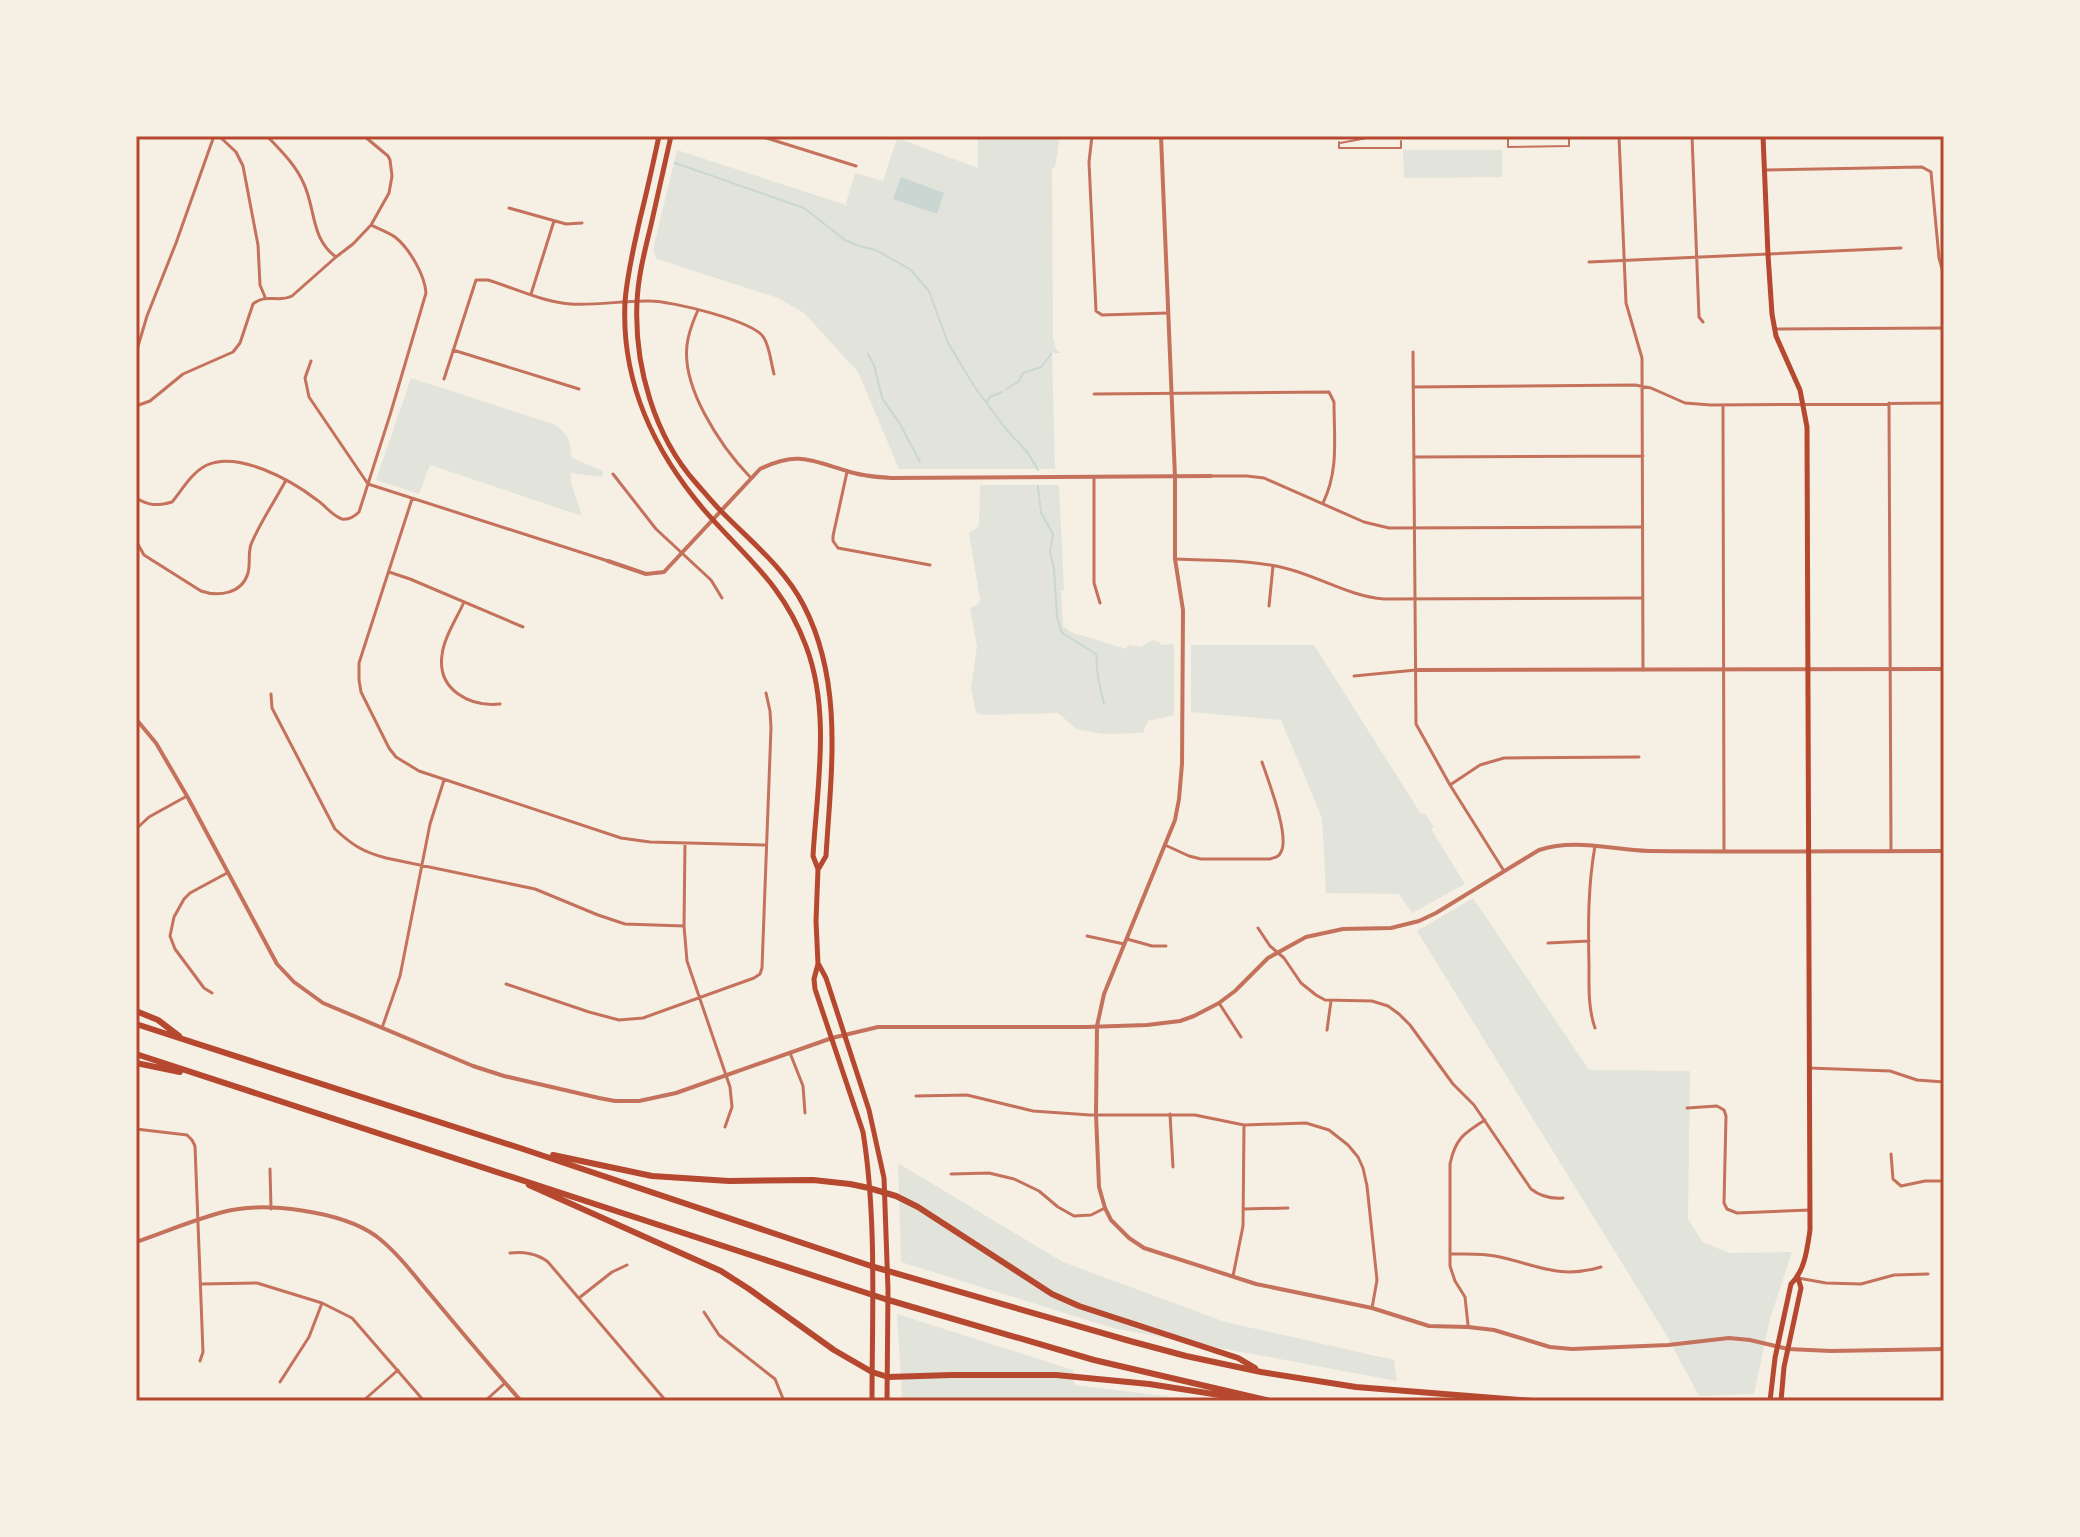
<svg xmlns="http://www.w3.org/2000/svg" width="2080" height="1537" font-family="Bitter,serif">
	<style>
		.green { fill: #e2e4dc }
		.water { fill: #c9d6d2 }
		.lines { fill: none; stroke-linecap: round; stroke-linejoin: round }
		.stream { stroke: #c9d6d2; stroke-width: 2 }
		.pedestrian { stroke: #c5725c; stroke-width: 2 }
		.minor { stroke: #c5725c; stroke-width: 3 }
		.tertiary { stroke: #c5725c; stroke-width: 4 }
		.secondary { stroke: #b5482f; stroke-width: 5 }
		.primary { stroke: #b5482f; stroke-width: 5 }
		.motorway { stroke: #b5482f; stroke-width: 6 }
		.neatline { fill: none; stroke: #b5482f; stroke-width: 3 }
	</style>
	<rect width="100%" height="100%" fill="#f6efe4"/>
	<path class="green" d="M978,136H1060L1055,167L1052,168L1053,338L1056,349L1061,353H1052L1055,469H899L858,372L804,313L778,298L657,259L653,250L677,150L849,206L846,203L855,173L883,181L897,138L978,168Z
		M1403,150H1502V177L1404,178Z
		M411,378L553,424C570,434 569,440 572,458L603,471L602,477L570,473L572,486L582,516L430,465L419,494L376,480Z
		M980,485H1059L1064,590L1061,591L1063,626L1071,632L1126,649L1128,645L1141,647L1153,640L1160,643V645L1174,644V715L1148,721L1143,733L1105,734L1076,729L1058,713L982,715L976,712L971,688L977,646L970,608L979,604L980,600L969,533L979,526Z
		M1191,645H1314L1421,814L1425,813L1434,827L1431,829L1465,884L1412,913L1399,894L1326,893L1322,818L1281,720L1191,712Z
		M1473,898L1589,1070L1690,1071L1688,1219L1703,1242L1729,1253L1792,1252L1770,1319L1754,1394L1699,1396L1667,1336L1417,931Z
		M898,1163L1063,1262L1225,1322L1394,1360L1397,1381L1113,1328L901,1262Z
		M897,1314L1073,1370L1074,1385L1207,1401H932L902,1398Z"/>
	<path class="water" d="M901,177L944,193L937,214L893,199Z"/>
	<g class="lines">
		<path class="stream" d="M675,163L804,208L845,240L859,246L876,250L911,270L929,291L948,343L974,386L1005,428L1028,453L1038,470
			M868,354L874,365L882,398L900,424L920,462
			M1007,389L1019,381L1023,373L1041,367L1051,354
			M987,402L990,397L1002,392
			M1038,486L1041,513L1053,534L1050,552L1054,569L1057,617L1062,633L1096,654L1098,678L1104,704"/>
		<path class="pedestrian" d="M1337,136L1367,138L1340,143
			M1508,136V147L1569,146V136
			M1339,142V148H1401V141"/>
		<path class="minor" d="M219,136L236,152L243,166L258,245L260,285L265,297
			M267,136C280,150 295,164 303,182C316,208 310,238 336,257
			M760,136L856,166
			M1092,136L1089,162L1096,311L1102,315L1168,313
			M1619,136L1626,303L1642,358L1643,670
			M1692,136L1699,317L1703,322
			M1765,170L1922,167L1931,172L1939,258L1943,272
			M509,208L566,224L582,223
			M1589,262L1901,248
			M531,294L554,221
			M698,310C694,319 690,329 688,339C678,384 721,447 751,478
			M1776,329L1944,328
			M453,350L579,389
			M1413,352L1416,724L1450,785L1504,871
			M136,353L147,316L176,243L214,136
			M311,361L305,378L309,397L368,484L608,561
			M444,379L476,280H488C514,288 543,302 570,304C597,306 624,300 650,301C671,301 755,321 764,338C770,348 771,363 774,374
			M1413,387L1635,385L1651,388L1685,403L1711,405L1944,403
			M1094,394L1329,392L1334,402C1334,438 1339,470 1323,503
			M1889,403L1891,851
			M136,406L150,401L183,374L233,352L240,343L253,304C266,293 278,303 292,296L336,257L353,244L371,225L389,193L392,176L390,160L388,156L364,136
			M1723,406L1724,850
			M1415,457L1643,456
			M847,472L833,536V541L838,548L930,565
			M613,474L656,529L711,580L722,598
			M1211,476H1247L1264,478L1364,522L1389,528L1641,527
			M1094,478V583L1100,603
			M136,498C149,506 158,506 172,502C182,490 192,472 207,465C239,451 291,480 317,500C325,505 332,516 342,519C349,520 354,517 359,512L390,415L426,293C425,275 409,248 395,237C388,232 379,229 371,225
			M412,499L359,663V680L361,692L389,748L396,757L419,771L621,838L650,842L766,845
			M136,541L144,555L201,591C218,597 242,594 248,573C251,562 247,552 252,542C261,521 275,501 286,480
			M1175,559C1209,560 1242,560 1276,566C1314,573 1346,596 1384,599L1641,598
			M389,572L410,579L523,627
			M464,602C457,618 444,637 442,655C437,690 470,707 500,704
			M1269,606L1273,566
			M1354,676L1416,670
			M271,694L272,708L335,829C352,845 363,852 386,858L535,889L598,915L625,924L684,926
			M1450,785L1480,765L1504,758L1639,757
			M136,829L149,817L187,796
			M685,843L684,926L687,961L730,1087L732,1107L725,1127
			M1165,845L1189,856L1201,859H1270C1275,857 1278,858 1281,852C1290,836 1268,780 1262,762
			M1258,928L1270,946L1284,958L1301,983L1316,995L1325,1000L1372,1001L1388,1006L1399,1014L1410,1025L1453,1084L1474,1105L1531,1189C1540,1196 1552,1199 1563,1198
			M1087,936L1124,944
			M1127,939L1152,946H1166
			M1548,943L1589,941
			M506,984L589,1012L619,1020L643,1018L754,978L760,974L762,968L771,728L770,711L766,693
			M212,993L204,988L175,949L170,936L174,917L184,899L190,893L227,873
			M1219,1003L1241,1037
			M382,1028L400,976L430,824L444,780
			M1595,1028C1588,1008 1589,987 1589,966C1588,925 1588,885 1595,846
			M1327,1030L1331,1001
			M790,1053L803,1086L805,1113
			M1809,1068L1890,1071L1917,1080L1944,1082
			M916,1096L967,1095L1033,1111L1090,1115H1195L1244,1125L1306,1123L1329,1130L1348,1145L1358,1157L1363,1168L1367,1186L1377,1280L1372,1308
			M1687,1108L1717,1106L1724,1110L1726,1116L1724,1203L1727,1209L1737,1213L1810,1210
			M1170,1114L1173,1167
			M136,1129L187,1135L192,1140L195,1146L203,1352L200,1361
			M1891,1154L1893,1179L1901,1186L1925,1181H1944
			M270,1169L271,1209
			M951,1174L989,1173L1014,1179L1039,1191L1058,1207L1074,1216L1091,1215L1105,1208
			M1243,1209L1288,1208
			M510,1253C523,1251 538,1254 548,1262L666,1401
			M1451,1254C1465,1254 1481,1253 1495,1256C1536,1264 1558,1280 1601,1267
			M1233,1276L1243,1226L1244,1125
			M1798,1278L1826,1283L1861,1284L1894,1275L1928,1274
			M201,1284L257,1283L322,1303L352,1318L424,1401
			M579,1298L612,1272L627,1265
			M704,1312L719,1335L775,1379L784,1401
			M1468,1325L1465,1297L1455,1281L1450,1266V1164C1455,1139 1464,1133 1485,1120
			M280,1382L309,1337L322,1303
			M363,1401L398,1370
			M485,1401L505,1383"/>
		<path class="tertiary" d="M1161,136L1175,477V559L1183,610L1182,764L1179,799L1175,820L1104,994L1097,1026L1096,1114L1099,1187L1105,1208L1111,1220L1129,1238L1144,1248L1256,1284L1372,1308L1429,1326L1468,1327L1494,1330L1550,1347L1572,1349L1668,1345L1729,1338L1750,1340L1788,1349L1831,1351L1944,1349
			M608,561L646,574L664,572L760,469C797,451 810,460 847,471C861,476 876,477 891,478L1211,476
			M1416,670L1944,669
			M136,719L156,743L187,796L277,964L294,982L323,1003L473,1066L504,1076L599,1098L615,1101H639L676,1093L832,1038L878,1027H1086L1147,1025L1180,1021L1194,1016L1219,1003L1235,991L1268,958L1306,937L1343,929L1391,928L1419,921L1436,913L1539,850C1576,838 1611,850 1649,851C1747,852 1845,851 1944,851
			M136,1242C165,1232 193,1220 223,1212C264,1201 341,1211 376,1236C397,1252 413,1274 430,1294C460,1330 490,1366 521,1401"/>
		<path class="secondary" d="M1763,136L1768,255L1772,314L1776,336L1800,390L1807,427L1810,1230C1807,1250 1805,1270 1791,1284L1775,1358L1770,1401
			M1781,1401L1784,1367L1801,1288L1798,1278"/>
		<path class="primary" d="M659,136C653,164 647,191 640,219C634,246 627,274 625,302C621,383 654,451 705,511C746,558 783,584 806,646C831,712 817,787 813,856L818,869L816,921L818,964L814,979L815,989L863,1132C877,1218 872,1314 872,1401
			M671,136C664,166 658,195 651,225C645,250 638,276 637,302C634,365 654,436 696,483C704,492 712,502 720,510C750,541 784,567 804,606C844,684 831,772 826,856L819,868
			M819,965L826,978L869,1110L884,1178L888,1290L887,1401"/>
		<path class="motorway" d="M136,1011L158,1020L179,1036
			M136,1024L523,1149L874,1267L1130,1341L1186,1356L1261,1372L1356,1387L1533,1401
			M136,1054L885,1299L1094,1360L1270,1401
			M136,1063L180,1072
			M553,1155L652,1176L729,1181L813,1180L850,1184L869,1188L896,1196L918,1207L1052,1294L1079,1306L1238,1358L1255,1368
			M529,1185L721,1271L749,1289L834,1350L872,1372L888,1377L952,1375H1056L1149,1384L1239,1398
			M1761,1401H1848"/>
	</g>
	<rect width="2080" height="1537" fill="none" stroke="#f6efe4" stroke-width="276"/>
	<rect x="138" y="138" width="1804" height="1261" class="neatline"/>
</svg>
